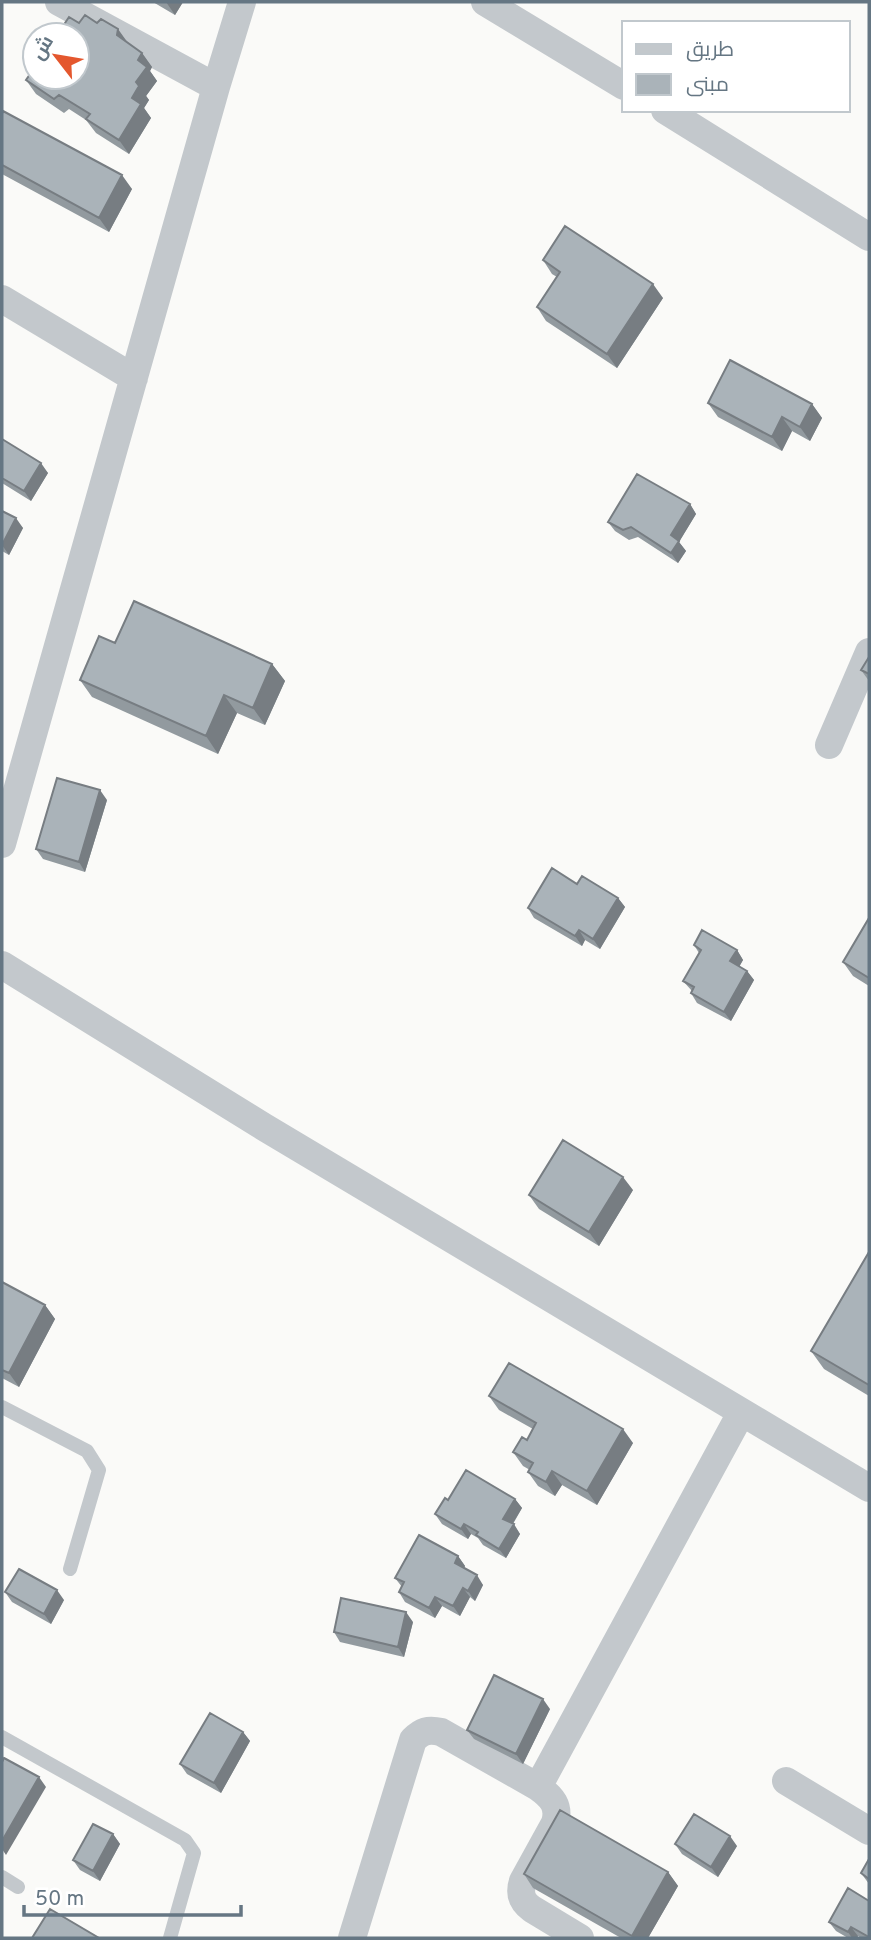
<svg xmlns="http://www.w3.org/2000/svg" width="871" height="1940" font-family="Overpass,Cairo,sans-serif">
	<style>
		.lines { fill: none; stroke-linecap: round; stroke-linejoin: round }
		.service { stroke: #c3c8cc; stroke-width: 14 }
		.minor { stroke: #c3c8cc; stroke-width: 28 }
		.wall { fill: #929a9f }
		.shaded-wall { fill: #777d82 }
		.building { fill: #aab3b9; stroke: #777d82; stroke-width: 2 }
	</style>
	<rect width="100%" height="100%" fill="#fafaf8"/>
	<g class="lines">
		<path class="service" d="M2,1407L87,1451L99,1470L70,1569
			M2,1737L185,1840L194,1853L170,1938
			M2,1877L18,1887"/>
		<path class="minor" d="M59,2L216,87
			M485,2L624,86
			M665,110L869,237
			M2,299L134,378
			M829,745L869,652
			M2,844L216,87L242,2
			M2,965L264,1127L869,1488
			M786,1781L869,1831
			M538,1787L741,1413
			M352,1938L413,1740C422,1731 428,1729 441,1732L538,1787C552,1797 560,1806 555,1823L523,1881C519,1893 521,1901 532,1909L580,1938"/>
	</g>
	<path class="wall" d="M153,2H183L175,15Z
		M79,23L127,42L142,53L152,67L150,71L157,81L146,96L149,100L144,108L151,118L129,154L96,133L86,120L69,109L64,113L36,94L26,80Z
		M2,114L132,189L109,232L2,174Z
		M543,260L663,298L617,368L546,321L537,307L557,277L552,274Z
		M708,403L812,404L822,418L810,441L792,431L782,451L718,417Z
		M2,439L48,473L31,501L2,483Z
		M690,504L696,514L679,542L686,551L678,563L638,537L629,540L615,531L608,522Z
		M2,511L23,528L9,555L2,551Z
		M115,643L272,664L285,681L265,725L237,713L218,754L92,697L80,680Z
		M869,657V681L861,670Z
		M107,800L85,872L43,859L36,849Z
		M577,884L618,898L625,907L600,949L585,940L582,946L534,918L528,908Z
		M869,918V986L853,976L843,962Z
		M694,945L737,950L743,960L739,966L747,971L754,980L731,1021L697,1003L691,993L692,991L683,981L699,953Z
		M633,1190L599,1246L539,1209L529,1195Z
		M869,1252V1396L824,1369L811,1351Z
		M2,1282L45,1305L55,1319L19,1387L2,1378Z
		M489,1396L633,1443L597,1505L562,1485L555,1496L538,1486L528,1472L530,1470L523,1466L513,1452L527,1440L533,1429L499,1410Z
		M515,1499L522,1508L513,1524L520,1534L506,1558L483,1545L478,1538L471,1534L468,1539L442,1524L435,1514L448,1500Z
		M458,1556L465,1566L464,1568L483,1585L475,1601L470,1597L460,1616L442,1606L435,1618L405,1602L399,1592L402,1587L395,1578Z
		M5,1592L64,1600L51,1624L12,1602Z
		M413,1622L404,1657L340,1642L334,1632Z
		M550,1709L523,1764L474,1739L467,1730Z
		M243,1732L250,1741L221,1793L187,1774L180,1764Z
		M113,1834L120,1844L100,1881L80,1870L73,1860Z
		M675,1844L737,1846L718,1877L682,1854Z
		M869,1859V1884L861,1873Z
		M668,1872L678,1886L648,1938H621L533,1888L524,1874Z
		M869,1901V1938H861L858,1936L857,1938H848L836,1931L829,1922Z"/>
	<path class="shaded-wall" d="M166,2H183L175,15Z
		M118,29L128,43L117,35Z
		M142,53L152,67L150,71L157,81L146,96L136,82L138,60Z
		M139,86L149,100L144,108L151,118L129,154L119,140L132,98Z
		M122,175L132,189L109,232L99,218Z
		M653,284L663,298L617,368L607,354Z
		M812,404L822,418L810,441L800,427Z
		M782,417L792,431L782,451L772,437Z
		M41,463L48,473L31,501L24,491Z
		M690,504L696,514L679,542L686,551L678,563L671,553V535Z
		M16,518L23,528L9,555L2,545Z
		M272,664L285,681L265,725L253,708Z
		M224,695L237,713L218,754L206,736Z
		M100,790L107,800L85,872L79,862Z
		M618,898L625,907L600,949L593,939Z
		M579,930L585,940L582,946L575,936Z
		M737,950L743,960L737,971L730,961Z
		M747,971L754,980L731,1021L724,1012Z
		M623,1177L633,1190L599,1246L589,1232Z
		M45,1305L55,1319L19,1387L9,1373Z
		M623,1429L633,1443L597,1505L587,1491Z
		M552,1471L562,1485L555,1496L546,1482Z
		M515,1499L522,1508L510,1528L503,1519Z
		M464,1524L471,1534L468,1539L461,1529Z
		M514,1524L520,1534L506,1558L499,1549Z
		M458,1556L465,1566L461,1573L455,1563Z
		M477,1575L483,1585L475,1601L468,1591Z
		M463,1588L470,1597L460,1616L453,1606Z
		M57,1590L64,1600L51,1624L44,1614Z
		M435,1597L442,1606L435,1618L429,1608Z
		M406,1612L413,1622L404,1657L398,1647Z
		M543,1699L550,1709L523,1764L516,1754Z
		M243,1732L250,1741L221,1793L214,1783Z
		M39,1777L46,1787L6,1855L2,1849V1841Z
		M113,1834L120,1844L100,1881L93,1871Z
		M730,1836L737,1846L718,1877L711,1867Z
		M668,1872L678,1886L648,1938H633L632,1936Z
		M851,1927L858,1936L857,1938H852L848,1932Z"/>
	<path class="building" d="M85,15L97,23L101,19L118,29L117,35L142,53L138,60L147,67L136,82L139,86L132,98L141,104L119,140L86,119L90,114L59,95L54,99L26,80L35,67V77H77V35H57L69,17L79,23Z
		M3,111L122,175L99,218L2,165V114Z
		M565,226L653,284L607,354L537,307L560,272L543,260Z
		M730,360L812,404L800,427L782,417L772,437L708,403Z
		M2,439L41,463L24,491L2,478Z
		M637,474L690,504L671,535L679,541L671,553L631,527L623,530L608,522Z
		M2,511L16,518L2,545Z
		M134,601L272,664L253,708L224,695L206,736L80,680L99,636L115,643Z
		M869,657V674L861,670Z
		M57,778L100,790L79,862L36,849Z
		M552,868L577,884L582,876L618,898L593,939L579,930L575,936L528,908Z
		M869,918V978L843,962Z
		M702,930L737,950L730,961L747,971L724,1012L691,993L694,987L683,981L701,950L694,945Z
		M563,1140L623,1177L589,1232L529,1195Z
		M869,1252V1385L811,1351Z
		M2,1282L45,1305L9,1373L2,1370Z
		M509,1363L623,1429L587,1491L552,1471L546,1482L528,1472L533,1463L513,1452L522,1437L527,1440L536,1423L489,1396Z
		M466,1470L515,1499L503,1519L514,1524L499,1549L476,1535L478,1532L464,1524L461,1529L435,1514L445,1498L448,1500Z
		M419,1535L458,1556L455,1563L477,1575L468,1591L463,1588L453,1606L435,1597L429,1608L399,1592L404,1582L395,1578Z
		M19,1569L57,1590L44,1614L5,1592Z
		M341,1598L406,1612L398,1647L334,1632Z
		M494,1675L543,1699L516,1754L467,1730Z
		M210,1713L243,1732L214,1783L180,1764Z
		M4,1758L39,1777L2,1841V1762Z
		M560,1810L668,1872L632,1936L524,1874Z
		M694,1814L730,1836L711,1867L675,1844Z
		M93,1824L113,1834L93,1871L73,1860Z
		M869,1859V1879L861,1873Z
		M848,1888L869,1901V1937L851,1927L848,1932L829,1922Z
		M50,1909L99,1938H32Z"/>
	<rect width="871" height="1940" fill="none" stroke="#657683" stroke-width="7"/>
	<rect x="622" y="21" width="228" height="91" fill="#ffffff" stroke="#c1c8cd" stroke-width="2"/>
	<rect x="636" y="44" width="35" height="10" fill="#c3c8cc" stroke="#c1c8cd" stroke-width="2"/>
	<text x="686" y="56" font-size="21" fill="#657683">طريق</text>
	<rect x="636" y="74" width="35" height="21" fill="#aab3b9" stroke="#c1c8cd" stroke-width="2"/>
	<text x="686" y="91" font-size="21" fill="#657683">مبنى</text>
	<g transform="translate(56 56) rotate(301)"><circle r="33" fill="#ffffff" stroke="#c1c8cd" stroke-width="2"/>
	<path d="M0-5L12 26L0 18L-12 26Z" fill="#e4572e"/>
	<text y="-10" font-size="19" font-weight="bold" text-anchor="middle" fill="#657683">ش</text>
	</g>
	<path d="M24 1905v10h217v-10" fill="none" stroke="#657683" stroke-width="3.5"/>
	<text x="35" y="1905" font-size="21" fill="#657683" stroke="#ffffff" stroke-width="5" paint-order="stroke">50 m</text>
</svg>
